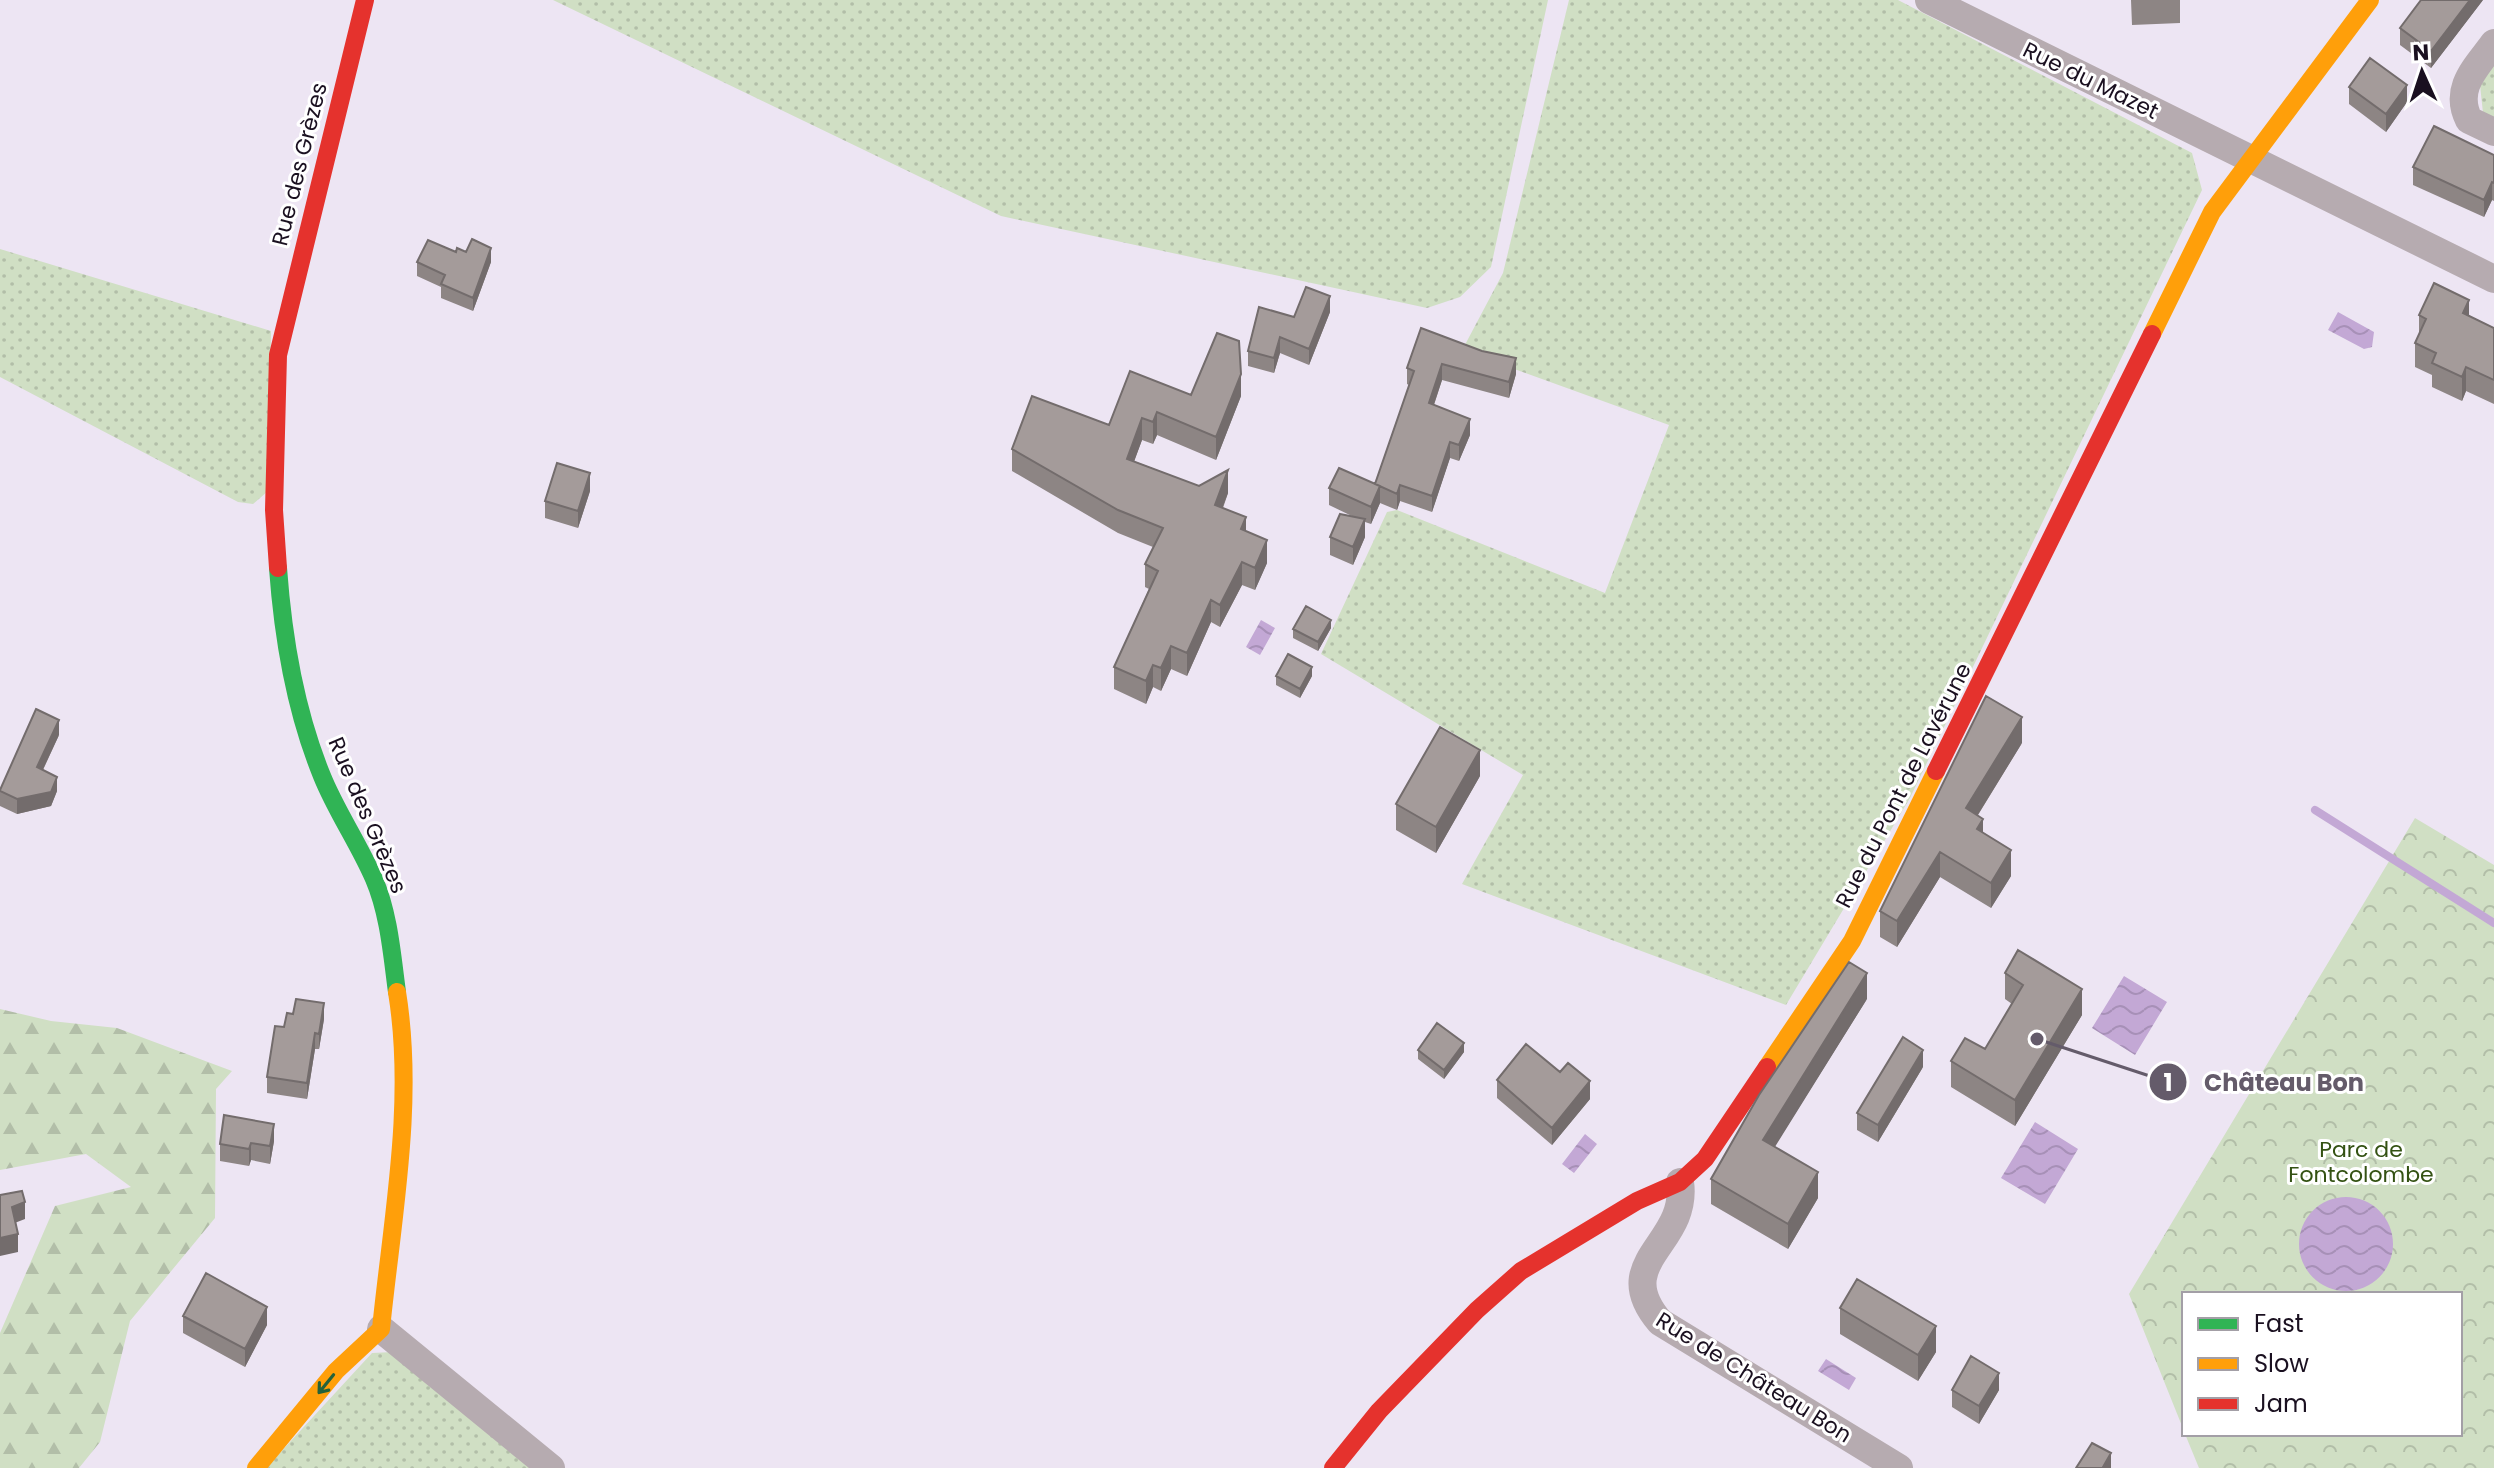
<svg xmlns="http://www.w3.org/2000/svg" width="2494" height="1468" font-family="Poppins,sans-serif">
	<style>
		.grass { fill: url(#grass-dots) }
		.forest { fill: url(#forest-firs) }
		.park { fill: url(#park-crowns) }
		.water { fill: url(#water-waves) }
		.lines { fill: none; stroke-linecap: round; stroke-linejoin: round }
		.stream { stroke: #c3a8d5; stroke-width: 8 }
		.street { stroke: #b6abb0; stroke-width: 28 }
		.fast { stroke: #30b455; stroke-width: 18 }
		.slow { stroke: #ff9f0a; stroke-width: 18 }
		.jam { stroke: #e5322d; stroke-width: 18 }
		.wall { fill: #8d8584 }
		.shaded-wall { fill: #736c6c }
		.building { fill: #a49b9a; stroke: #736c6c; stroke-width: 2 }
		.oneway { stroke: #25623a }
		.labels { text-anchor: middle; stroke-width: 6; stroke-linejoin: round; paint-order: stroke }
		.street-label { font-size: 22px; fill: #1a1020; stroke: #fff }
		.park-label { font-size: 22px; fill: #345213; stroke: #fff }
		.leader { fill: none; stroke: #645b6a; stroke-width: 3 }
		.callout-dot { fill: #645b6a; stroke: #fff; stroke-width: 3 }
		.mark-label { font-size: 24px; text-anchor: middle; font-weight: bold; fill: #fff }
		.callout-label { font-size: 24px; text-anchor: middle; font-weight: bold; fill: #645b6a; stroke: #fff; stroke-width: 6; stroke-linejoin: round; paint-order: stroke }
	</style>
	<defs>
		<pattern id="grass-dots" width="8" height="8" patternUnits="userSpaceOnUse" patternTransform="scale(2)"><rect width="8" height="8" fill="#d0dfc4"/><path d="M2 2h.1M6 6h.1" fill="none" stroke="#b2bea8" stroke-width="1.8" stroke-linecap="round"/></pattern>
		<pattern id="forest-firs" width="22" height="20" patternUnits="userSpaceOnUse" patternTransform="scale(2)"><rect width="22" height="20" fill="#d0dfc4"/><path d="M5 1l3.5 6h-7zM16 11l3.5 6h-7z" fill="#b2bea8"/></pattern>
		<pattern id="park-crowns" width="20" height="18" patternUnits="userSpaceOnUse" patternTransform="scale(2)"><rect width="20" height="18" fill="#d0dfc4"/><path d="M2 6a3 3 0 1 1 6 0M12 15a3 3 0 1 1 6 0" fill="none" stroke="#b2bea8"/></pattern>
		<pattern id="water-waves" width="16" height="10" patternUnits="userSpaceOnUse" patternTransform="scale(2)"><rect width="16" height="10" fill="#c3a8d5"/><path d="M0 5q4-4 8 0t8 0" fill="none" stroke="#a790b7"/></pattern>
	</defs>
	<rect width="100%" height="100%" fill="#ede5f3"/>
	<path class="grass" d="M553,0H1548L1491,267L1460,297L1427,308L1001,216Z
		M1569,0H1898L2192,153L2202,190L1910,798L1786,1005L1462,884L1523,775L1321,654L1387,512L1397,510L1605,593L1669,425L1517,370L1458,358L1503,273Z
		M2494,63V121L2483,113L2480,85Z
		M0,249L271,331L268,491L253,504L238,502L0,377Z
		M393,1352L541,1468H266L372,1353Z"/>
	<path class="forest" d="M0,1009L51,1021L117,1028L232,1071L216,1089L215,1218L130,1321L100,1442L79,1468H0V1333L55,1206L131,1187L86,1154L0,1170Z"/>
	<path class="park" d="M2415,818L2494,865V1468H2199L2185,1434H2460V1294H2184V1431L2129,1294Z"/>
	<path class="water" d="M2338,312L2374,332L2372,347L2364,349L2328,330Z
		M1261,620L1275,628L1260,655L1246,647Z
		M2124,976L2167,1002L2135,1055L2092,1028Z
		M2035,1122L2078,1149L2045,1204L2001,1178Z
		M1585,1134L1597,1144L1574,1173L1562,1164Z
		M2299 1244a47 47 0 1 1 94 0a47 47 0 1 1-94 0Z
		M1826,1359L1856,1378L1849,1390L1818,1371Z"/>
	<g class="lines">
		<path class="stream" d="M2315,810L2494,923"/>
		<path class="street" d="M1929,0L2494,279
			M2494,43C2476,68 2453,88 2469,120L2494,132
			M1680,1182C1689,1245 1608,1261 1660,1322L1899,1468
			M381,1329L551,1468"/>
		<path class="fast" d="M278,568C283,638 295,710 322,776C336,811 359,844 374,879C389,914 392,955 397,992"/>
		<path class="slow" d="M2152,334L2212,212L2370,0
			M1767,1067L1852,941L1936,771
			M256,1468L336,1371L381,1329C392,1219 415,1103 397,992"/>
		<path class="jam" d="M278,568L274,510L278,355L365,0
			M1936,771L2152,334
			M1333,1468L1379,1411L1477,1310L1521,1271L1637,1201L1680,1182L1705,1159L1767,1067"/>
	</g>
	<path class="wall" d="M2131,0H2180V23L2132,25Z
		M2483,0L2431,68L2400,45V28Z
		M2349,87L2407,102L2386,132L2349,104Z
		M2494,155V201L2492,200L2484,217L2413,185V167Z
		M456,252L491,262L473,311L441,298V287L417,276V262Z
		M1330,312L1309,365L1280,353L1274,373L1248,366V351L1294,317Z
		M2419,315L2469,316L2494,328V404L2466,391L2462,401L2432,387V375L2415,367V343L2419,335Z
		M1421,328L1516,374L1509,398L1442,380L1434,405L1470,435L1459,461L1450,458L1432,512L1400,501L1397,510L1380,503L1371,524L1365,522V537L1353,565L1330,555V537L1356,518L1329,505V488L1375,484L1409,385L1407,384V368Z
		M1191,395L1241,396L1216,460L1157,435L1153,444L1142,440L1134,461L1199,486L1228,493L1223,508L1246,531L1267,563L1255,590L1242,585L1220,627L1211,622L1187,676L1171,669L1161,691L1153,687L1146,704L1114,689V667L1149,589L1145,587V564L1153,547L1118,533L1012,471V449L1109,425Z
		M590,491L578,528L545,518V501Z
		M1331,628L1318,651L1293,638V629Z
		M1276,676H1312L1300,698L1276,685Z
		M59,735L43,770L57,791L51,806L17,814L0,806V790Z
		M2022,743L1978,815L1983,833L2011,876L1991,908L1940,877L1897,947L1880,937V911Z
		M1480,776L1436,853L1396,830V804Z
		M2005,973L2082,1015L2015,1126L1951,1087V1061L1985,1049L2012,1004L2005,999Z
		M1867,999L1774,1147L1818,1198L1788,1249L1711,1204V1179Z
		M324,1019L319,1049H315L307,1099L267,1093V1077L284,1027Z
		M1418,1050L1464,1052L1444,1079L1418,1059Z
		M1923,1067L1878,1142L1857,1130V1113Z
		M1560,1072L1590,1099L1552,1145L1497,1098V1080Z
		M274,1141L270,1164L251,1160L249,1166L220,1161V1144Z
		M1840,1308L1936,1352L1918,1381L1840,1334Z
		M183,1316L267,1325L245,1367L183,1333Z
		M1952,1390H1999L1979,1424L1952,1407Z"/>
	<path class="shaded-wall" d="M2470,0H2483L2431,68V51Z
		M2407,85V102L2386,132V114Z
		M2492,182V200L2484,217V200Z
		M491,248V262L473,311V298Z
		M1330,296V312L1309,365V349Z
		M2469,300V324L2463,313Z
		M1280,337V353L1274,373V358Z
		M1516,358V374L1509,398V382Z
		M1442,364V380L1429,419V403Z
		M2466,367V391L2462,401V377Z
		M1241,374V396L1216,460V437Z
		M1157,412V435L1153,444V422Z
		M1142,418V440L1127,481V459Z
		M1470,419V435L1459,461V445Z
		M1450,442V458L1432,512V496Z
		M1228,470V493L1215,527V505Z
		M590,473V491L578,528V511Z
		M1400,485V501L1397,510V494Z
		M1380,486V503L1371,524V507Z
		M1246,517V539L1241,529Z
		M1365,519V537L1353,565V547Z
		M1267,540V563L1255,590V568Z
		M1242,562V585L1220,627V605Z
		M1211,600V622L1187,676V653Z
		M1331,620V628L1318,651V642Z
		M1171,646V669L1161,691V668Z
		M1153,665V687L1146,704V681Z
		M1312,667V676L1300,698V689Z
		M2022,717V743L1966,834V808Z
		M59,720V735L37,782V767Z
		M1480,750V776L1436,853V827Z
		M57,777V791L51,806L17,814V799Z
		M1983,819V844L1977,829Z
		M2011,850V876L1991,908V883Z
		M1940,852V877L1897,947V921Z
		M1867,973V999L1763,1166V1140Z
		M2082,989V1015L2015,1126V1100Z
		M324,1003V1019L319,1049V1034Z
		M315,1033V1049L307,1099V1083Z
		M1464,1043V1052L1444,1079V1070Z
		M1923,1050V1067L1878,1142V1125Z
		M1590,1081V1099L1552,1145V1128Z
		M274,1124V1141L270,1164V1146Z
		M251,1143V1160L249,1166V1149Z
		M1818,1172V1198L1788,1249V1224Z
		M25,1202V1219L12,1224V1207Z
		M18,1234V1252L0,1256V1238Z
		M267,1307V1325L245,1367V1349Z
		M1936,1326V1352L1918,1381V1355Z
		M1999,1373V1390L1979,1424V1406Z
		M2111,1453V1468H2103Z"/>
	<path class="building" d="M2421,0H2470L2431,51L2400,28Z
		M2370,58L2407,85L2386,114L2349,87Z
		M2434,126L2494,155V183L2492,182L2484,200L2413,167Z
		M472,239L491,248L473,298L441,284L445,275L417,262L428,240L456,252L457,248L466,252Z
		M2434,283L2469,300L2463,313L2494,328V380L2466,367L2462,377L2432,363L2436,353L2415,343L2426,319L2419,315Z
		M1306,287L1330,296L1309,349L1280,337L1274,358L1248,351L1259,307L1294,317Z
		M1421,328L1482,351L1516,358L1509,382L1442,364L1429,403L1470,419L1459,445L1450,442L1432,496L1400,485L1397,494L1375,484L1414,371L1407,368Z
		M1217,333L1239,341L1241,374L1216,437L1157,412L1153,422L1142,418L1127,459L1199,486L1228,470L1215,505L1246,517L1241,529L1267,540L1255,568L1242,562L1220,605L1211,600L1187,653L1171,646L1161,668L1153,665L1146,681L1114,667L1158,571L1145,564L1163,528L1118,510L1012,449L1032,396L1109,425L1130,371L1191,395Z
		M557,463L590,473L578,511L545,501Z
		M1339,468L1380,486L1371,507L1329,488Z
		M1340,514L1365,519L1353,547L1330,537Z
		M1306,606L1331,620L1318,642L1293,629Z
		M1288,654L1312,667L1300,689L1276,676Z
		M1986,696L2022,717L1966,808L1983,819L1977,829L2011,850L1991,883L1940,852L1897,921L1880,911Z
		M36,709L59,720L37,767L57,777L51,792L17,799L0,791V790Z
		M1440,727L1480,750L1436,827L1396,804Z
		M2018,950L2082,989L2015,1100L1951,1061L1965,1038L1985,1049L2023,985L2005,973Z
		M1849,962L1867,973L1763,1140L1818,1172L1788,1224L1711,1179L1759,1095Z
		M296,999L324,1003L319,1034L315,1033L307,1083L267,1077L275,1026L284,1027L287,1013L293,1014Z
		M1437,1023L1464,1043L1444,1070L1418,1050Z
		M1903,1037L1923,1050L1878,1125L1857,1113Z
		M1526,1044L1560,1072L1568,1063L1590,1081L1552,1128L1497,1080Z
		M224,1115L274,1124L270,1146L251,1143L249,1149L220,1144Z
		M22,1191L25,1202L12,1207L18,1234L0,1238V1195Z
		M206,1273L267,1307L245,1349L183,1316Z
		M1857,1279L1936,1326L1918,1355L1840,1308Z
		M1971,1356L1999,1373L1979,1406L1952,1390Z
		M2092,1443L2111,1453L2103,1467L2104,1468H2076Z"/>
	<defs><path id="oneway-shaft" d="M-6 0H5M1.5-3L5.5 0L1.5 3" fill="none" stroke-width="1.6" stroke-linecap="round" stroke-linejoin="round" transform="scale(2)"/></defs>
	<use class="oneway" href="#oneway-shaft" transform="translate(326 1384) rotate(129)"/>
	<g class="labels">
		<g class="street-label">
			<text transform="translate(2091 80) rotate(26)" y="8">Rue du Mazet</text>
			<text transform="translate(299 164) rotate(-76)" y="8">Rue des Grèzes</text>
			<text transform="translate(1903 785) rotate(-63)" y="8">Rue du Pont de Lavérune</text>
			<text transform="translate(368 815) rotate(67)" y="8">Rue des Grèzes</text>
			<text transform="translate(1754 1377) rotate(32)" y="8">Rue de Château Bon</text>
		</g>
		<g class="park-label">
			<text x="2361" y="1157">Parc de<tspan x="2361" dy="25">Fontcolombe</tspan></text>
		</g>
	</g>
	<path class="leader" d="M2037 1039L2168 1082"/>
	<g class="callout-dot">
		<circle cx="2037" cy="1039" r="8"/>
		<circle cx="2168" cy="1082" r="20"/>
	</g>
	<g class="mark-label">
		<text x="2168" y="1091">1</text>
	</g>
	<g class="callout-label">
		<text x="2284" y="1091">Château Bon</text>
	</g>
	<rect x="2182" y="1292" width="280" height="144" fill="#ffffff" stroke="#a39fa6" stroke-width="2"/>
	<rect x="2198" y="1318" width="40" height="12" fill="#30b455" stroke="#a39fa6" stroke-width="2"/>
	<text x="2254" y="1332" font-size="24" fill="#1a1020">Fast</text>
	<rect x="2198" y="1358" width="40" height="12" fill="#ff9f0a" stroke="#a39fa6" stroke-width="2"/>
	<text x="2254" y="1372" font-size="24" fill="#1a1020">Slow</text>
	<rect x="2198" y="1398" width="40" height="12" fill="#e5322d" stroke="#a39fa6" stroke-width="2"/>
	<text x="2254" y="1412" font-size="24" fill="#1a1020">Jam</text>
	<g transform="translate(2422 72) rotate(357)" stroke="#ffffff" stroke-width="6" paint-order="stroke">
	<path d="M0-6L14 30L0 20L-14 30Z" fill="#1a1020"/>
	<text y="-12" font-size="22" font-weight="bold" text-anchor="middle" fill="#1a1020">N</text>
	</g>
</svg>
